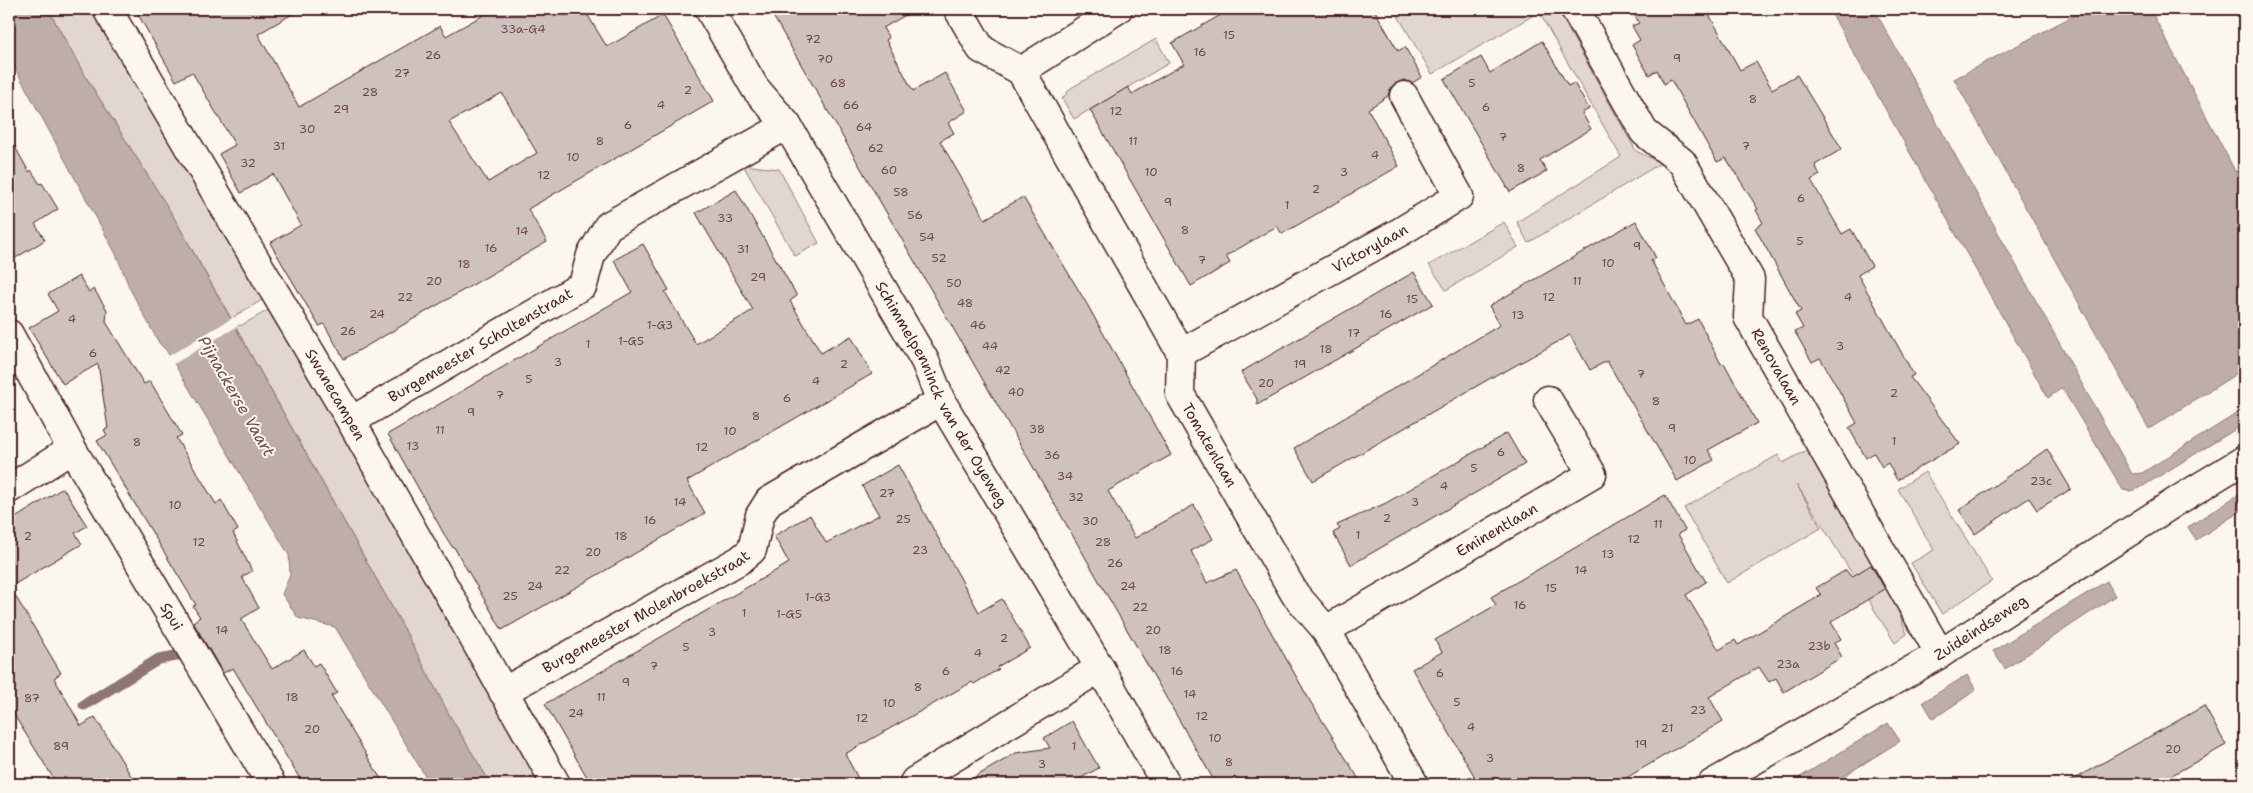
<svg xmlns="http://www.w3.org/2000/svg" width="2253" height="793" font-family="'Shantell Sans',sans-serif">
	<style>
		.green { fill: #e2d7d0; stroke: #967b7e }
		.water { fill: #bfadaa; stroke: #907477 }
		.pier { fill: #fbf7ec }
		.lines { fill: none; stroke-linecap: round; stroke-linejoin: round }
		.stream { stroke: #907477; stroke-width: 11 }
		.building { fill: #cfc2bc; stroke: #4a1f2b; fill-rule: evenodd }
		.minor-casing { stroke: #4a1f2b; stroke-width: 31 }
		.minor { stroke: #fbf7ec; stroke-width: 28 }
		.labels { text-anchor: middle; stroke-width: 4; stroke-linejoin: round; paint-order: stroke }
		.number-label { font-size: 12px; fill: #6b484f }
		.street-label { font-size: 15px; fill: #4a1f2b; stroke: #fbf7ec }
		.water-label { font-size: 16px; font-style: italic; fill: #6d4a51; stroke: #fbf7ec }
	</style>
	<rect width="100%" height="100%" fill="#fbf7ec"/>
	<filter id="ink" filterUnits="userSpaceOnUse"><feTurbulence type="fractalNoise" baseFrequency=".02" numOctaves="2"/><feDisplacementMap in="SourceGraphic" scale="10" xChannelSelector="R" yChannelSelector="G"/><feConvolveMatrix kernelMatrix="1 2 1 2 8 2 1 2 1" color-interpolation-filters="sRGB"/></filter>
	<g filter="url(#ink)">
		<path class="green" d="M48,9H95L264,299L236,315L232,320L172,214L84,74Z
			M1394,9H1557L1636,151L1661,163L1528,243L1517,222L1621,157L1539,12L1432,74Z
			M1156,39L1169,63L1074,119L1062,99L1071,88Z
			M743,165L779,169L819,243L795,256Z
			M1504,222L1518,247L1446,290L1429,265Z
			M270,309L544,784H491L451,718L401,623L235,326L242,325Z
			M1807,450L1897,608L1907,634L1895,643L1797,485L1821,528L1727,583L1684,508L1778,455L1783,463Z
			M1925,472L1992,581L1942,614L1911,563L1934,550L1898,489Z"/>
		<path class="water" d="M9,9H48L84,74L172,214L401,623L451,718L491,784H430L335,627L298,618L282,594L290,575L289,555L166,350L159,343L130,289L116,254L15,68L9,61Z
			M1829,9H1874L2132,474L2142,473L2244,409V424L2140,488L2130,491L2123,490L2062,388L2048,398Z
			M2086,9H2150L2244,188V369L2149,429L1954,79Z
			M2244,491V509L2196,540L2188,527Z
			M2107,581L2115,596L2005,669L1993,651Z
			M1967,675L1976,690L1933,719L1923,702Z
			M1888,723L1900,741L1831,784H1789Z"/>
		<path class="pier" d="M234,317L238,326L172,365L167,357Z"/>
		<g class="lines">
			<path class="stream" d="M84,705L159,659L193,653"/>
		</g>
		<path class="building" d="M135,9H301L258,34L299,107L440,26L446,36L494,9H584L607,47L663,15L714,101L528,209L547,242L344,359L324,324L319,326L270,243L301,225L273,174L241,193L219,154L235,145L192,72L176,81ZM502,93L537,153L488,182L449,122Z
			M769,9H916L883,28L889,38L886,40L913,91L945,73L967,111L948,123L954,133L940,141L985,219L1023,197L1088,306L1171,455L1108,491L1135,538L1194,505L1213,539L1191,551L1207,583L1236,570L1310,701L1362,784H1216Z
			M1231,9H1374L1398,51L1405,47L1422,77L1412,83L1404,80L1396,83L1390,88L1388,96L1368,109L1399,166L1282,234L1277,226L1226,256L1230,263L1191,286L1090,110L1128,87L1132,94L1184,64L1172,43Z
			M1631,9H1706L1740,70L1756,62L1772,89L1797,75L1842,149L1815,165L1820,175L1811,180L1842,234L1851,229L1872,266L1858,275L1914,375L1910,377L1960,444L1897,480L1888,463L1882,467L1874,453L1866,458L1849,428L1857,423L1836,385L1820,358L1812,362L1795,332L1803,328L1795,314L1801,311L1755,228L1763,223L1756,210L1758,209L1726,158L1717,162L1671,80L1664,84L1657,70L1649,75L1632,45L1640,40L1632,26L1639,23Z
			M1542,41L1568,86L1574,83L1589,109L1582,113L1591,129L1540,160L1547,171L1510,192L1444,79L1481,57L1490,73Z
			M9,136L29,172L31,170L40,184L42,183L58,209L35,224L45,240L9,262Z
			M736,190L797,296L790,301L821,353L851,336L872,374L687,481L705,513L502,630L454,547L453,548L444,534L388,434L632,292L614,260L643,244L669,290L665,292L696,344L753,310L696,213Z
			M1636,221L1656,258L1651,260L1686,325L1698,319L1721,364L1724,363L1757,423L1708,450L1714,460L1677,481L1607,361L1590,370L1570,335L1502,373L1501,372L1313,481L1294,448L1500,325L1489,306Z
			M1414,272L1433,304L1257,405V399L1241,372Z
			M79,276L89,292L94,289L107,310L106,322L144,384L150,381L182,435L176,438L216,504L221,500L238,530L233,533L252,571L242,577L259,608L241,619L272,669L304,650L314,666L319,663L337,693L331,696L384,784H303L233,668L223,673L193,622L200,617L193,606L196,605L97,441L107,435L104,430L108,428L98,364L63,384L29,328L58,311L48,294Z
			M1507,433L1525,464L1351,565L1333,533L1340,529L1337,525L1386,503Z
			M2047,449L2071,489L2037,510L2029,498L1975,534L1959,510Z
			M898,465L979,612L1002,599L1030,648L997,667L999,669L974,684L972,682L845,754L861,784H591L545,704L789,563L774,536L810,515L826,543L879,515L862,486Z
			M63,488L87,526L75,533L82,544L10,587L61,673L54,678L81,726L95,717L136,784H57L9,707V522Z
			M1665,495L1685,530L1678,534L1706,582L1686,595L1719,650L1735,640L1738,645L1821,595L1816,588L1846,570L1851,577L1871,565L1885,589L1831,622L1841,639L1834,643L1842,657L1784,692L1776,678L1769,682L1759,667L1709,697L1723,721L1616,784H1479L1412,669L1442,652L1435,640L1496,605L1491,597Z
			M2204,706L2226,745L2156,784H2065Z
			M1072,721L1099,768L1070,784H963L1016,753L1050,748L1044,738Z"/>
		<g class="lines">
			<g class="minor-casing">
				<g id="minor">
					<path id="s1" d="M107,9L351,421L556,784"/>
					<path id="s2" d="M709,9L755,88L787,125L925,361L941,401L1100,668L1166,784"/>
					<path id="s3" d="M958,9L981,49L1021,71L1181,353L1180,394L1295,594L1326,630L1414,784"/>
					<path id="s4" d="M1575,9L1644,132L1682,162L1750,279L1748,317L1940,654"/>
					<path d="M1021,71L1118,9"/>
					<path id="s5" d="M9,334L72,449L271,784"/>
					<path id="s6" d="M1181,353L1400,232L1459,196L1404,96"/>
					<path id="s7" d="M351,421L583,285L591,255L608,226L787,125"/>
					<path d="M9,489L72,449"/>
					<path id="s8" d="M1326,630L1592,474L1548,400"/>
					<path id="s9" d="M503,692L740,560L752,550L760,515L769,501L941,401"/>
					<path d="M913,784L915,781L1100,668"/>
					<path id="s10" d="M1712,784L1940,654L2180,499L2244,460"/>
				</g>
			</g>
			<use href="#minor" class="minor"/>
		</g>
	</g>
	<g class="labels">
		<g class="number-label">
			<text x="523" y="33">33a-G4</text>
			<text x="1229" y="39">15</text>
			<text x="813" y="43">72</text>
			<text x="1200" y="56">16</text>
			<text x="433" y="59">26</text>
			<text x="1677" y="62">9</text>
			<text x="825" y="63">70</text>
			<text x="402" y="77">27</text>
			<text x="838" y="87">68</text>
			<text x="1472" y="87">5</text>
			<text x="688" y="94">2</text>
			<text x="370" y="96">28</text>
			<text x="1753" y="103">8</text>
			<text x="661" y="109">4</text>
			<text x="851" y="109">66</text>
			<text x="1486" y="111">6</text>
			<text x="341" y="113">29</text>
			<text x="1116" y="115">12</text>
			<text x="628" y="129">6</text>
			<text x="864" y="131">64</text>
			<text x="307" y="133">30</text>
			<text x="1503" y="141">7</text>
			<text x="600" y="145">8</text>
			<text x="1133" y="145">11</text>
			<text x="279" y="150">31</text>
			<text x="1746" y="150">7</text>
			<text x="876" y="152">62</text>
			<text x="1375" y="159">4</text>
			<text x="573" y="161">10</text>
			<text x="248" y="167">32</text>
			<text x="1521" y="172">8</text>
			<text x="889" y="174">60</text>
			<text x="1151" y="176">10</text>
			<text x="1344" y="176">3</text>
			<text x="544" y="179">12</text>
			<text x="1316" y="193">2</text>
			<text x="901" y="196">58</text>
			<text x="1801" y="202">6</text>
			<text x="1168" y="206">9</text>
			<text x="1287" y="209">1</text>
			<text x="915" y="219">56</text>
			<text x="725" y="222">33</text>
			<text x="1185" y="234">8</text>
			<text x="522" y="235">14</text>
			<text x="927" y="241">54</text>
			<text x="1800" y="245">5</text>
			<text x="1637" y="250">9</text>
			<text x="491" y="252">16</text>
			<text x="743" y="253">31</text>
			<text x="939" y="262">52</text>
			<text x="1202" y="264">7</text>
			<text x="1608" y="267">10</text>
			<text x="464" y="268">18</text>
			<text x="758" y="281">29</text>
			<text x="434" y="285">20</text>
			<text x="1577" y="285">11</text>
			<text x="954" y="287">50</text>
			<text x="405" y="301">22</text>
			<text x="1549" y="301">12</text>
			<text x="1848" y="301">4</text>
			<text x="1412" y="303">15</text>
			<text x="965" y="307">48</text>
			<text x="377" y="318">24</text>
			<text x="1386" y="318">16</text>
			<text x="1518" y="319">13</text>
			<text x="72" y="323">4</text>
			<text x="660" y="329">1-G3</text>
			<text x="978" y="329">46</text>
			<text x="348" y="335">26</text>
			<text x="1354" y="337">17</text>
			<text x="631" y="345">1-G5</text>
			<text x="588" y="348">1</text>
			<text x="990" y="350">44</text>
			<text x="1840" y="350">3</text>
			<text x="1326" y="353">18</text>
			<text x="93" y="357">6</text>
			<text x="558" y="366">3</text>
			<text x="844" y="368">2</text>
			<text x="1300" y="368">19</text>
			<text x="1003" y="374">42</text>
			<text x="1641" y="378">7</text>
			<text x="529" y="383">5</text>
			<text x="816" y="385">4</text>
			<text x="1266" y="387">20</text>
			<text x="1016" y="396">40</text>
			<text x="1894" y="397">2</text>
			<text x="500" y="399">7</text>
			<text x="787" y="402">6</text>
			<text x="1656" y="405">8</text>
			<text x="471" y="416">9</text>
			<text x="756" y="420">8</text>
			<text x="1672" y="432">9</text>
			<text x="1037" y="433">38</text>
			<text x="440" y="434">11</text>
			<text x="730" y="435">10</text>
			<text x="1894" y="445">1</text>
			<text x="137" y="446">8</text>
			<text x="413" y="450">13</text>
			<text x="702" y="451">12</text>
			<text x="1501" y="456">6</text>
			<text x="1052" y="459">36</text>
			<text x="1690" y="464">10</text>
			<text x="1474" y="472">5</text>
			<text x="1065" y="480">34</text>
			<text x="2041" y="485">23c</text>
			<text x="1444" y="490">4</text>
			<text x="887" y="497">27</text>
			<text x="1076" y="501">32</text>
			<text x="680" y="506">14</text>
			<text x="1415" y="506">3</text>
			<text x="175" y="509">10</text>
			<text x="1387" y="522">2</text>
			<text x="903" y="523">25</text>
			<text x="650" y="524">16</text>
			<text x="1090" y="525">30</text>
			<text x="1658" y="528">11</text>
			<text x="1358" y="539">1</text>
			<text x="28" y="540">2</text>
			<text x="621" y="540">18</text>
			<text x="1634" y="543">12</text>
			<text x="199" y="546">12</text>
			<text x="1103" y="546">28</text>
			<text x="920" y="554">23</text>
			<text x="593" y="556">20</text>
			<text x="1608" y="558">13</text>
			<text x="1115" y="567">26</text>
			<text x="562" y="574">22</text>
			<text x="1581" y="574">14</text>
			<text x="535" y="590">24</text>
			<text x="1128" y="590">24</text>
			<text x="1551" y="592">15</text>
			<text x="510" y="600">25</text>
			<text x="818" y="601">1-G3</text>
			<text x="1520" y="609">16</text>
			<text x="1140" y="611">22</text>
			<text x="744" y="617">1</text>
			<text x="789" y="618">1-G5</text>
			<text x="222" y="634">14</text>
			<text x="1153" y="634">20</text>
			<text x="712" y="636">3</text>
			<text x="1004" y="642">2</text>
			<text x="1819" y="650">23b</text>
			<text x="686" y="651">5</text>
			<text x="1165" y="654">18</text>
			<text x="978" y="657">4</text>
			<text x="1788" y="668">23a</text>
			<text x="654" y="670">7</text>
			<text x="946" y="675">6</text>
			<text x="1177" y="675">16</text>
			<text x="1440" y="677">6</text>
			<text x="626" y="686">9</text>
			<text x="918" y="691">8</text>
			<text x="1190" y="698">14</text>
			<text x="292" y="701">18</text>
			<text x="601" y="701">11</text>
			<text x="32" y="702">87</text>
			<text x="1457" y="706">5</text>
			<text x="889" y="707">10</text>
			<text x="1698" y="714">23</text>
			<text x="576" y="717">24</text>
			<text x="1202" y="720">12</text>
			<text x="862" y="722">12</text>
			<text x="1471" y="731">4</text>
			<text x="1667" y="732">21</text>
			<text x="312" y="733">20</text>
			<text x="1215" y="742">10</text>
			<text x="1641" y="748">19</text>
			<text x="61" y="750">89</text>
			<text x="1074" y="750">1</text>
			<text x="2173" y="753">20</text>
			<text x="1490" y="762">3</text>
			<text x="1229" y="766">8</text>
			<text x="1042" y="768">3</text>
		</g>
		<g class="street-label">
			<text dy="5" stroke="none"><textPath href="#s6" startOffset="216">Victorylaan</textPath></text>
			<text dy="5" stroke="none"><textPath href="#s7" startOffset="150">Burgemeester Scholtenstraat</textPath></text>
			<text dy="5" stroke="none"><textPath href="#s4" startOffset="420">Renovalaan</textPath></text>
			<text dy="5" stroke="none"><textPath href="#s1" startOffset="448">Swanecampen</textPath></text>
			<text dy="5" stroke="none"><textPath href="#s2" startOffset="451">Schimmelpenninck van der Oyeweg</textPath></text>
			<text dy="5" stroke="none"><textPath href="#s3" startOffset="516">Tomatenlaan</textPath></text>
			<text dy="5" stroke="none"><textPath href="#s8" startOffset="198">Eminentlaan</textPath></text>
			<text dy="5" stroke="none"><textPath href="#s9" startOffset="164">Burgemeester Molenbroekstraat</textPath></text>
			<text dy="5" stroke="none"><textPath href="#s5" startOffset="326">Spui</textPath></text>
			<text dy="5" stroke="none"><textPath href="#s10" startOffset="311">Zuideindseweg</textPath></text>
		</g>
		<g class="water-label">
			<text transform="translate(237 396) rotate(60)" y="6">Pijnackerse Vaart</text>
		</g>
	</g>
	<rect width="2253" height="793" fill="none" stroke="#fbf7ec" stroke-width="30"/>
	<rect x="15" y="15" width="2223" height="763" fill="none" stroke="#4a1f2b" stroke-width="2" filter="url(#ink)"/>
</svg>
